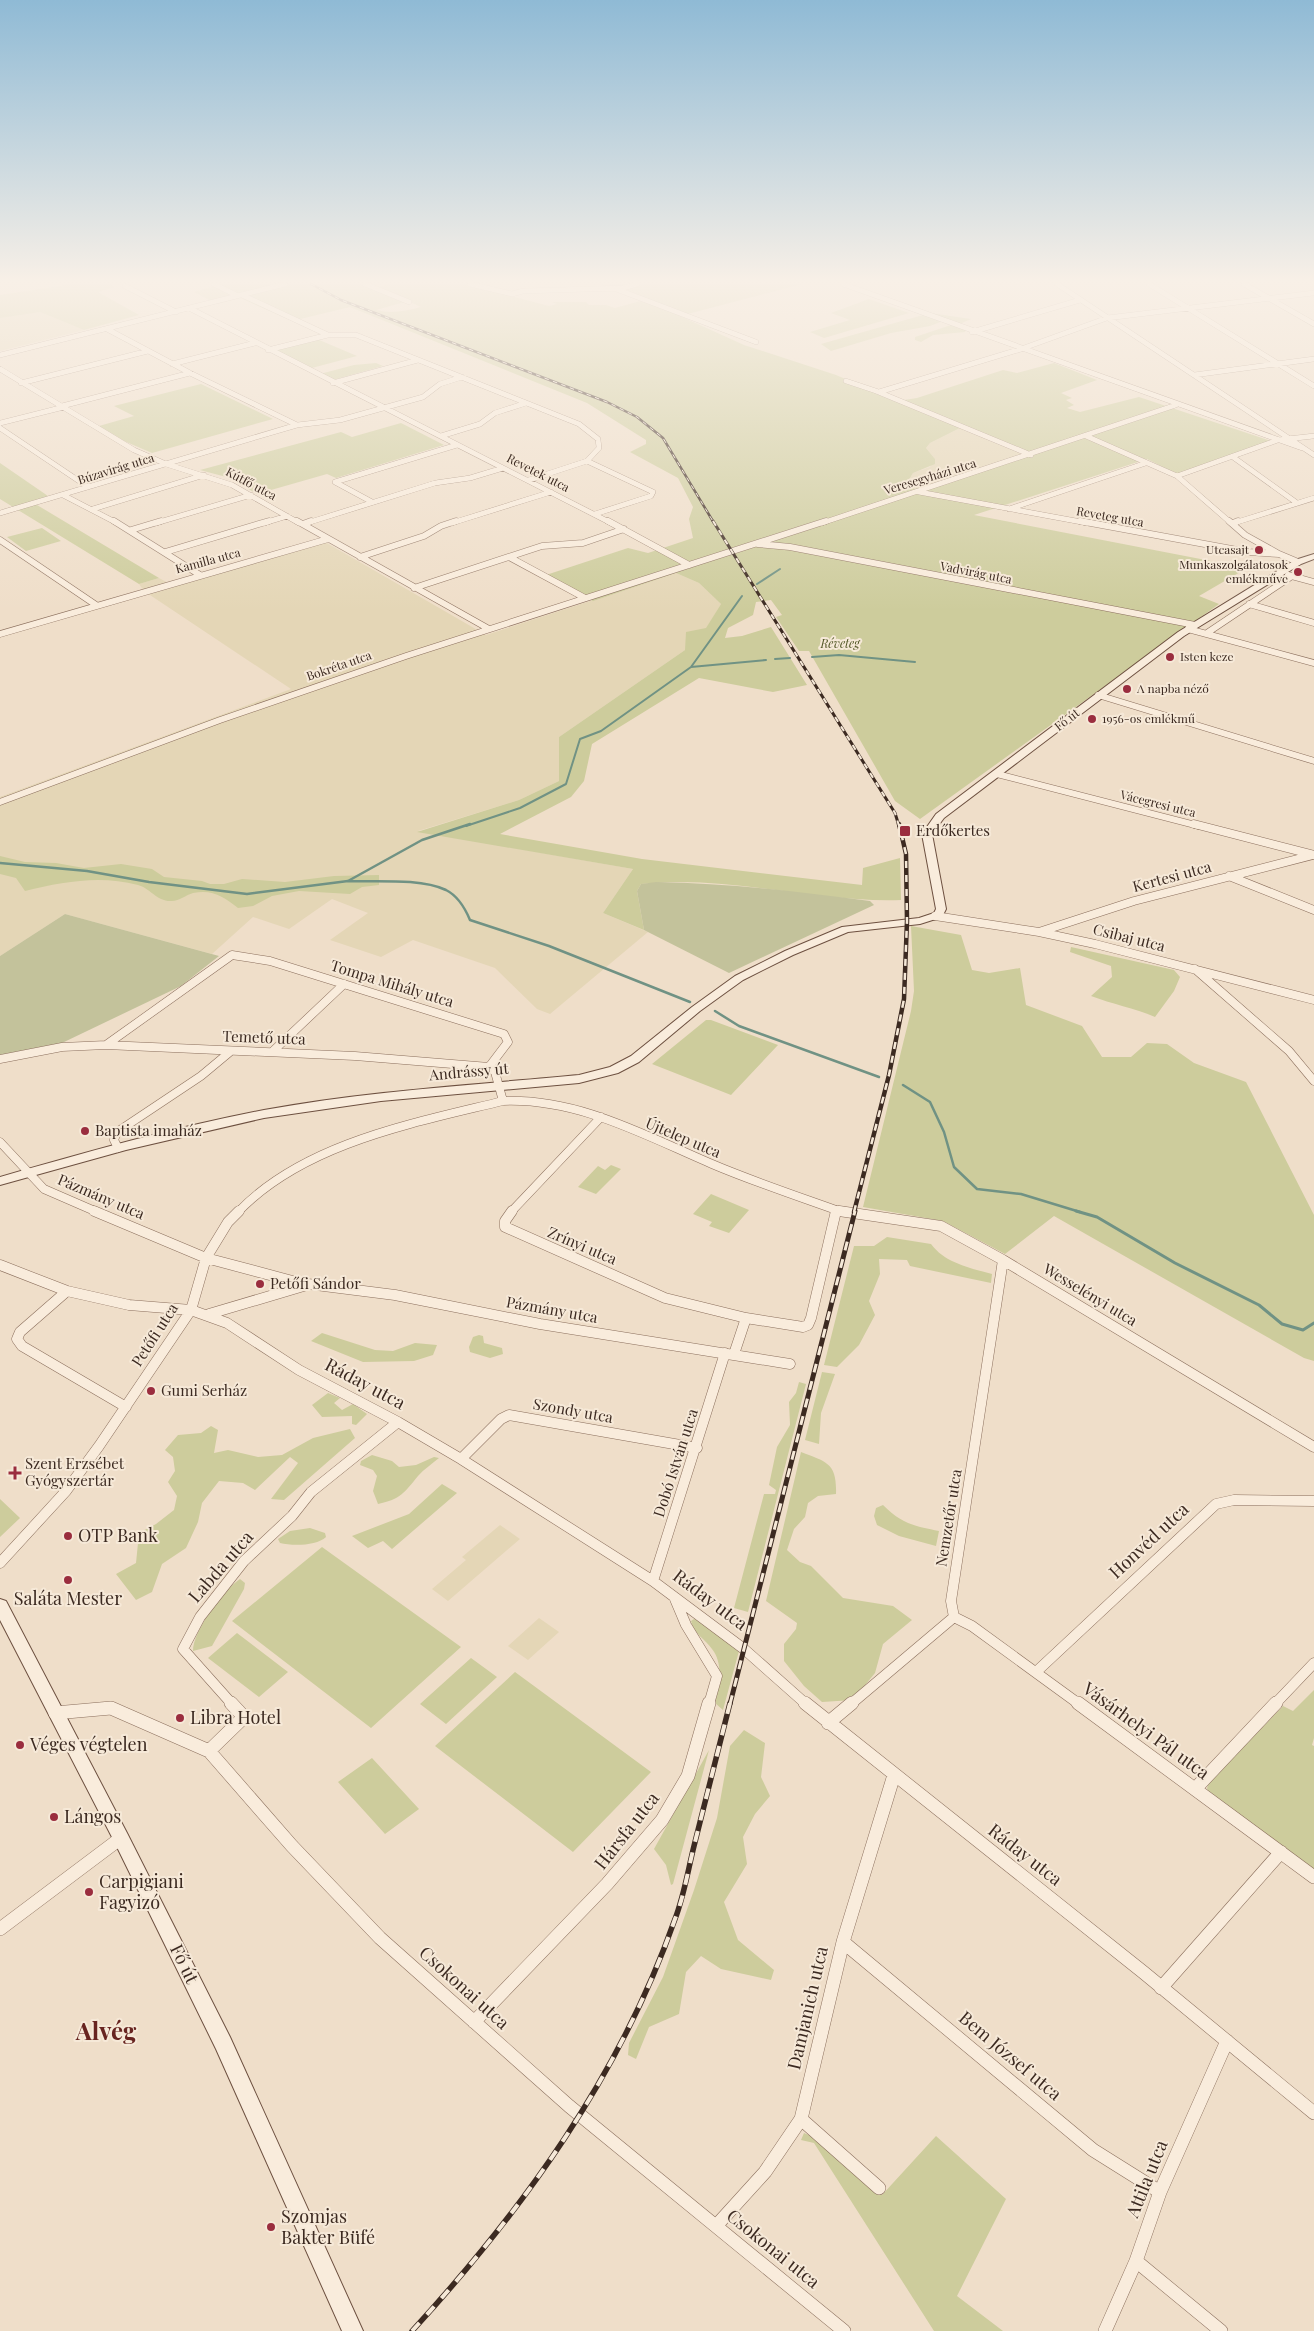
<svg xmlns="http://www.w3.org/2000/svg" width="1314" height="2331" font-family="'Playfair Display',serif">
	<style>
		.farmland { fill: #e4d6b6 }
		.green { fill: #cdcc9c; fill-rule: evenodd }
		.cemetery { fill: #c3c29b }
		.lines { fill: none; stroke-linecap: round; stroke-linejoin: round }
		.stream-far2 { stroke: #709284; stroke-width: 2 }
		.stream-far1 { stroke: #709284; stroke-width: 2.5 }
		.stream { stroke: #709284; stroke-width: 3 }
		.minor-far4-casing { stroke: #8b6f5d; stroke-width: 5.5 }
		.minor-far3-casing { stroke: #8b6f5d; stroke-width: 7 }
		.minor-far2-casing { stroke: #8b6f5d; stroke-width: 9 }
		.minor-far1-casing { stroke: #8b6f5d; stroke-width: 11 }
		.minor-casing { stroke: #8b6f5d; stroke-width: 14 }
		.secondary-casing { stroke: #6d5040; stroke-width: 2 }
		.minor-far4 { stroke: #f9ecdc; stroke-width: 5 }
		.minor-far3 { stroke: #f9ecdc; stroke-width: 6 }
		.minor-far2 { stroke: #f9ecdc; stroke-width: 8 }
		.minor-far1 { stroke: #f9ecdc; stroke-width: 10 }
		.minor { stroke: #f9ecdc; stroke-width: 13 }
		.secondary { fill: #f9ecdc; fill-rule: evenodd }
		.rail-far4-casing { stroke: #3c2a21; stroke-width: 2.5 }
		.rail-far3-casing { stroke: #3c2a21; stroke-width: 3 }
		.rail-far2-casing { stroke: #3c2a21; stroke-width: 4.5 }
		.rail-far1-casing { stroke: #3c2a21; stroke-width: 5 }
		.rail-casing { stroke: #3c2a21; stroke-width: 5.5 }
		.rail-far4 { stroke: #f6e9d8; stroke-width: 1; stroke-dasharray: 4.5; stroke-linecap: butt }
		.rail-far3 { stroke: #f6e9d8; stroke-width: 2; stroke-dasharray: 5.5; stroke-linecap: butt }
		.rail-far2 { stroke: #f6e9d8; stroke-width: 2.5; stroke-dasharray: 7; stroke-linecap: butt }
		.rail-far1 { stroke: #f6e9d8; stroke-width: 3; stroke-dasharray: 9; stroke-linecap: butt }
		.rail { stroke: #f6e9d8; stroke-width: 4; stroke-dasharray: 11; stroke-linecap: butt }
		.poi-dot { fill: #9a2d3e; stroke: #f6e9d8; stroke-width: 2 }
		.labels { text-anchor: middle; stroke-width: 4; stroke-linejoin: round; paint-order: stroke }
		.far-street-label { font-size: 12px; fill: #3c2a21; stroke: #f6e9d8 }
		.far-poi-label { font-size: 12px; fill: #3c2a21; stroke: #f6e9d8; text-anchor: start }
		.far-park-label { font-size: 12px; font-style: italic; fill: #535827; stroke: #f6e9d8 }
		.poi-label { font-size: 15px; fill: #3c2a21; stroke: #f6e9d8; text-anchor: start }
		.street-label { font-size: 15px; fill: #3c2a21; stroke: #f6e9d8 }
		.near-street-label { font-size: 18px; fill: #3c2a21; stroke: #f6e9d8 }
		.near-poi-label { font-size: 18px; fill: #3c2a21; stroke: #f6e9d8; text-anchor: start }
		.near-district-label { font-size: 24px; font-weight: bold; fill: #682420; stroke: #f6e9d8 }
	</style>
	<rect width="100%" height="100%" fill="#efdec9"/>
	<path class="farmland" d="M33,311L40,312L84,330L0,351V318Z
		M964,426L1029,452L915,489L907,483L913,473L930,467L935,459L926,448L930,443Z
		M325,542L486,635L676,573L699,583L721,604L706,629L685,650L559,737V781L519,800L418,831L633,869L603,913L648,932L550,1014L537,1009L495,968L413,940L381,957L330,940L368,913L332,899L289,929L253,917L212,954L65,914L0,956V797L291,689L144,591L139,584L159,578L172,585Z
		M500,1525L520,1539L448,1601L432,1589L466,1560L462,1557Z
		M539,1618L559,1632L528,1660L508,1646Z"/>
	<path class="green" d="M73,284H110L114,287L98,292L139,315L84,330L40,312L0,318V295Z
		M211,284H368L375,288L390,284H465L549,306L557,304L552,302H586L589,305H606L615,308L644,300L609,285L613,284H802L680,316L744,345L836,375L898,401L917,398L1003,370L1017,373L1054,363L1097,380L1061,393L1072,398L1066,400L1074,405L1067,408L1080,412L1139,397L1271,441L1177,474L1147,459L974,515L1247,568L1199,596L1219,604L920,819L895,801L809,651H799L776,617L782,615L771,600L756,602L753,615L728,628L725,638L742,636L771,627L807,685L773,692L699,678L592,744L584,781L571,797L500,834L642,859L862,885L863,868L900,858L901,900C814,903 728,874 641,884L637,891L644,930L603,913L633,869L417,832L519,800L559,781V737L685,650L686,632L706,628L721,604L699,583L676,573L593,601L546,575L628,548L648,553L693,538L689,519L693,507L678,478L630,452L646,444V440L587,403L350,307L292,321L240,298L217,304L194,292L215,286ZM408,301L421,307C405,311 392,314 376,310ZM964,426L1029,453L915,489L907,483L913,473L935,464V459L926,448L930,443Z
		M869,299L909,313L824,338L810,332L850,320L831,313Z
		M930,313L971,319L955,326L966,330L965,332L933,335L921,342L915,340V337L951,325L943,321L930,326L891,333L831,351L821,344Z
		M317,339L357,356L308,369L271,350Z
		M376,363L383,366L333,380L320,374L354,365Z
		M201,384L273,419L152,453L124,441L99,426L134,416L114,406Z
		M401,423L444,445L336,478L327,474L257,494L230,478L200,470L341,432L352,437Z
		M0,463L48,496L32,502L159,578L139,584L0,499Z
		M42,528L61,541L26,551L7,537Z
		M0,856L25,862L56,863L84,868L121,864L152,869L164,877L202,881L210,884H224L242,879L285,882L334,876L379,875V885L362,887L350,894L299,891L272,896L253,906L238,908C224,897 213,889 193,893C186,895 179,901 172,901C157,902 150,888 138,885C99,875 63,882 25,891L16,878L0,874Z
		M911,926L961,935L972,970L989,973L1020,968L1026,1005L1082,1026L1102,1057H1131L1147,1043L1167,1044L1194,1063L1246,1082L1314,1215V1361L1304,1358L1054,1216L1005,1254L943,1221L863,1207L911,1011L914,991Z
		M1071,947L1174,970L1180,977L1174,991L1155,1017C1134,1008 1112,1004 1091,996L1112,977L1111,966L1070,952Z
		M706,1020H711L778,1045L731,1095L652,1064Z
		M611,1165L621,1169L596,1194L578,1187L598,1166L605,1170Z
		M711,1194L749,1210L729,1233L709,1226L712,1222L693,1214Z
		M887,1237L931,1244C945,1263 970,1268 992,1274L991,1283L910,1266L907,1260L879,1259L880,1274L869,1301L875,1315L859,1345L837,1367L824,1365L854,1246H874Z
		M322,1333L375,1350L393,1351L415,1343L437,1345L433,1355L414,1361L363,1362L311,1341Z
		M479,1335L483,1336L484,1343L502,1348L503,1354L490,1358L470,1352L469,1347L473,1337Z
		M822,1372L835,1374L821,1413L819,1444L805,1440Z
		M799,1382L806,1384L748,1612L734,1608L764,1494H775L776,1490L769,1485L777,1447L790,1425L789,1402L796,1393Z
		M328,1393L340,1398L334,1403L342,1410L353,1404L367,1414L356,1425L352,1424V1416L322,1417L312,1405Z
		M211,1426L218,1430L214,1453L228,1450L258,1457L282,1455L313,1438L350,1429L355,1438L284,1500L271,1499L298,1463L290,1457L255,1490L243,1483L219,1481L202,1503L198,1522L186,1548L162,1564L152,1592L136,1600L116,1574L136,1563L139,1533L156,1524L174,1510L177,1496L168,1482L175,1471L173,1457L165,1450L178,1435L201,1433Z
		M801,1452C827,1462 837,1463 836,1494L818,1496L808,1503L805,1517L794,1529L787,1550L800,1562L811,1566L843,1598L893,1606L912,1620L883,1644L875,1673L853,1700L822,1702L804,1686L784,1661V1644L796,1629L797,1623L766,1601Z
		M372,1455L392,1461L399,1467L416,1465L434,1457L439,1458C432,1464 424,1469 418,1476C404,1493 401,1499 378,1504L373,1491L377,1476L373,1470L360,1465L361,1461Z
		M442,1484L457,1493L392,1549L383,1541L368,1548L352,1536L409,1514Z
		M0,1499L20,1518L0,1537Z
		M883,1505C902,1524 914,1526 939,1531L936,1546L899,1536L877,1525L874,1516L876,1508Z
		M310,1528L325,1533L326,1537C317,1546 292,1546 280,1543L278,1539L290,1531Z
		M322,1547L461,1647L371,1728L232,1621Z
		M240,1579L245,1583L244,1589L212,1646L193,1651C193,1631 223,1590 240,1579Z
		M694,1619L699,1621L739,1651L723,1710L715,1703C719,1687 724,1664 712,1649C706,1640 693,1633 691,1621Z
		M237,1633L288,1672L259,1697L208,1658Z
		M471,1658L497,1677L446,1724L420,1704Z
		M515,1672L651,1772L573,1852L435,1746Z
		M1314,1690V1738L1312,1745L1314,1746V1871L1209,1795L1207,1788L1209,1783L1283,1706L1293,1711Z
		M744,1730L765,1743L761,1777L770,1796L755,1814L743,1837L747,1864L724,1902L738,1940L774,1970L771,1980L721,1969L701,1956L686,1972L679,2014L649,2027L636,2059L628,2055L629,2043L663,1977L694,1890L717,1818L730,1746Z
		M709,1750L673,1884L671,1885L666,1865L654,1849Z
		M372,1758L419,1809L385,1834L338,1782Z
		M804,2133L818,2139L882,2195L936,2136L1006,2199L957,2296L1003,2331H934L814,2143L801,2140Z"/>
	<path class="cemetery" d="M656,882C728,883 799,892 870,901L874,905L729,973L644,930L637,891L641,884Z
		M65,914L219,956L181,986L62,1043L0,1055V956Z"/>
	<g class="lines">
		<path class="stream-far2" d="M757,584L780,569
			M812,657L839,655L915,662
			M775,659L790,658
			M691,667L742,596
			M466,826L520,808L566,784L580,739L601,731L691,667L766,660"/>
		<path class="stream-far1" d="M0,863L87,871L149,882L247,894L348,881L422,840L470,824
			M348,881C376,882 420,878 446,890C458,896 465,908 470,920L549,946L690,1002
			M715,1011L739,1026L879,1077
			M903,1085L930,1102L944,1132L954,1167L977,1189L1021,1194L1080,1212"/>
		<path class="stream" d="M1076,1211L1097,1217L1175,1263L1259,1305L1282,1324L1303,1330L1314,1323"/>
		<g class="minor-far4-casing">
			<path id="minor-far4" d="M214,284L238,296
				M365,284L409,302
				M470,284L512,294L523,291L623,288L637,284
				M843,284L1302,448
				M1057,284L1314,455
				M1149,284L1314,386
				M1244,284L1314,324
				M125,286L176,312
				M616,289L756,342
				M242,295L328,335H356L579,424L598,439L599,448L587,461L653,492L651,496L595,514
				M189,308L611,523
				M107,329L190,373L297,425
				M972,332L1080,300
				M268,350L328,335
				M0,355L285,284
				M172,364L255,343
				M0,369L134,450L166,464L232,485L299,523
				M1194,375L1314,359
				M846,381L876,391L1031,455
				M21,383L148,351
				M333,383L418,360
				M879,392L1021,349L1107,318L1314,293
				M62,406L190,373
				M0,423L64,407
				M0,428L88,487
				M441,436L480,424L495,413L526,403
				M1086,436L1177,476L1231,523
				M1233,457L1297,503
				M1177,476L1278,440L1314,436
				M529,480L587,461
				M919,492L1087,523
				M63,495L117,523
				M372,502L335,482L457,445
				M93,509L204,475
				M1009,509L1146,463
				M0,513L297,425L340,420L423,397L440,384L462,377
				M156,523L251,495
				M264,523L287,516
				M307,523L435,483L470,478L503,468
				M452,523L551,492
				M822,523L1176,405
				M1234,523L1314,498"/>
		</g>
		<g class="minor-far3-casing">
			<path id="minor-far3" d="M114,521L200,575
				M297,521L489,629
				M608,521L689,565
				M1080,521L1248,552L1279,554L1298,562
				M1229,521L1245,535L1279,554
				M1233,523L1238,521
				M303,524L311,521
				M131,530L161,521
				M0,540L96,605
				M758,544L790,547L1195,625
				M165,552L269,521
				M360,557L424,536L441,526L456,521
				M509,557L585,598
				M1288,575L1314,582
				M414,588L542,546L583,543L624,529
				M1249,604L1314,623
				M1188,629L1314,663
				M1207,633L1292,576
				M0,634L328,539
				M1098,695L1314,761
				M997,774L1199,826
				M0,802L220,720L406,656L826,521"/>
		</g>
		<g class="minor-far2-casing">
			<path id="minor-far2" d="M1194,824L1314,855
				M1229,876L1314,910
				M935,916L1039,932L1095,944L1314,1000
				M1039,932L1134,901L1313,855
				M1195,969L1289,1051L1314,1081
				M106,1045L232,955L270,961L504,1034L508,1042L489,1067
				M272,1052L344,984
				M0,1059L62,1047L106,1045L355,1056L489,1067L495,1072L503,1101
				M0,1142L44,1189L97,1212
				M118,1148L114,1140L117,1132L201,1076L231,1051
				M238,1212C304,1143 414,1123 503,1101C578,1098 644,1135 712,1164C752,1181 794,1195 836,1210L848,1212
				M511,1212L601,1117"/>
		</g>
		<g class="minor-far1-casing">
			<path id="minor-far1" d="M94,1211L206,1258L300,1283L395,1295L540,1324L790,1364
				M512,1211L505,1221V1227L665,1298L746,1318L803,1327L808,1325L811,1318L836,1211
				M839,1211L941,1226L1003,1260L1314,1447
				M0,1265L67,1291L129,1305L191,1310L227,1323L299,1370L398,1422L461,1459L653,1581L744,1649L806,1704
				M67,1291L20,1332L17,1339L22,1346L126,1407
				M209,1314L307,1285
				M734,1354L746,1318
				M461,1459L501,1419L509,1415L697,1448
				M0,1563L66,1491L99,1446L191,1310L206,1258L228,1222L239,1211
				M653,1581L725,1353
				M675,1599L686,1625L717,1676L709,1704
				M954,1617L972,1626L1079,1704
				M954,1617L951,1601L1003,1260
				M1036,1672L1216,1504L1234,1500L1314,1501
				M232,1704L183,1649L200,1617L244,1561L292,1516L311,1492L398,1422
				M851,1704L954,1617
				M1275,1704L1314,1663"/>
		</g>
		<g class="minor-casing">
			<path id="minor" d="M805,1703L1143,1972L1314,2113
				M1078,1703L1314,1877
				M55,1713L111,1708L209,1751L292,1846L380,1938L569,2106L844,2331
				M828,1723L852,1703
				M209,1751L244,1717L231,1703
				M1195,1789L1276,1703
				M0,1929L121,1838
				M843,1942L1093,2150L1160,2192
				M1161,1988L1281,1852
				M474,2022L607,1884L662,1820L688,1776L709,1703
				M801,2119L879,2188
				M716,2226L765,2172L801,2119L843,1942L894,1775
				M1136,2261L1221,2331
				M1105,2331L1136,2261L1160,2192L1227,2041"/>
		</g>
		<g class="secondary-casing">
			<path id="secondary" d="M1314,554V559L1301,564L1184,636L944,818L932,834L946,909L942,917L920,924L848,932L793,955L743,980L700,1011L639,1062L618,1073L579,1083L381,1101L264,1118L126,1150L0,1185V1177C87,1152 175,1127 264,1110C367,1091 474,1085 579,1075L610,1067L631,1056L692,1007L735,976L785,951L842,927L919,918L934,913L936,909L922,834L936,814L1178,632L1295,560Z
				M0,1599L6,1601L127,1833L230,2037L363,2331H342L216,2049L115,1843L0,1620Z"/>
		</g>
		<use href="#minor-far4" class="minor-far4"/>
		<use href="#minor-far3" class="minor-far3"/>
		<use href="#minor-far2" class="minor-far2"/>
		<use href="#minor-far1" class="minor-far1"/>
		<use href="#minor" class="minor"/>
		<use href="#secondary" class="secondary"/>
		<g class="rail-far4-casing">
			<path id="rail-far4" d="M311,284L341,300L607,402L637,417L663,438L714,523"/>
		</g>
		<g class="rail-far3-casing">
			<path id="rail-far3" d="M713,521L895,813L899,826"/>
		</g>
		<g class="rail-far2-casing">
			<path id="rail-far2" d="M854,1212L889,1075L904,999L907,921L906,854L899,824"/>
		</g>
		<g class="rail-far1-casing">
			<path id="rail-far1" d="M730,1704L855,1211"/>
		</g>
		<g class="rail-casing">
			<path id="rail" d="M412,2331C523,2210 620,2076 675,1919C684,1896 688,1870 694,1846C706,1798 718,1751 730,1703"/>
		</g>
		<use href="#rail-far4" class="rail-far4"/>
		<use href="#rail-far3" class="rail-far3"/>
		<use href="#rail-far2" class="rail-far2"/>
		<use href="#rail-far1" class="rail-far1"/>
		<use href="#rail" class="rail"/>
	</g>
	<linearGradient id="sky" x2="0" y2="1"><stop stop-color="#8fbad5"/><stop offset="0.46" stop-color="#f8f0e7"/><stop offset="1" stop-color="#f8f0e7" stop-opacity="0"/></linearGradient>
	<rect width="1314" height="611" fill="url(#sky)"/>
	<g class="poi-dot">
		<circle cx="1259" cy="550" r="5"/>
		<circle cx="1298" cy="572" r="5"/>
		<circle cx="1170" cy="657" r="5"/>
		<circle cx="1127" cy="689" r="5"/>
		<circle cx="1092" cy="719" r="5"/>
		<rect x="899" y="825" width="12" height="12" rx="2.5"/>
		<circle cx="85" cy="1131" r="5"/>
		<circle cx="260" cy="1284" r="5"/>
		<circle cx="151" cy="1391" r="5"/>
		<path d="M12.5 1465.5h5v5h5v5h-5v5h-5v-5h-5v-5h5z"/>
		<circle cx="68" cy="1536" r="5"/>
		<circle cx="68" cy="1580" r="5"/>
		<circle cx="180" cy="1718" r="5"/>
		<circle cx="20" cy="1745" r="5"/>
		<circle cx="54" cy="1817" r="5"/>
		<circle cx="89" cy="1892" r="5"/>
		<circle cx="271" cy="2227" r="5"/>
	</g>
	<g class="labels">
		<g class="far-street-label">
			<text transform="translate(116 469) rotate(-17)" y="4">Búzavirág utca</text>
			<text transform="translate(538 473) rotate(27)" y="4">Revetek utca</text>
			<text transform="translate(930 477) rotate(-17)" y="4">Veresegyházi utca</text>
			<text transform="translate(251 484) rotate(28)" y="4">Kútfő utca</text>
			<text transform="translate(1110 517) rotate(10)" y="4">Reveteg utca</text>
			<text transform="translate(208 561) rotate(-15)" y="4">Kamilla utca</text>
			<text transform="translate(976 573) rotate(11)" y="4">Vadvirág utca</text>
			<text transform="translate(339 666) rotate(-19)" y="4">Bokréta utca</text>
			<text transform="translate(1067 720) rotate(-38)" y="4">Fő út</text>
			<text transform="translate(1158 804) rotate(14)" y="4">Vácegresi utca</text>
		</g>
		<g class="far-poi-label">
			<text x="1249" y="554" text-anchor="end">Utcasajt</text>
			<text x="1288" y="569" text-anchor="end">Munkaszolgálatosok<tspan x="1288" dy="14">emlékműve</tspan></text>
			<text x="1180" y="661">Isten keze</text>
			<text x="1137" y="693">A napba néző</text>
			<text x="1102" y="723">1956-os emlékmű</text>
		</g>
		<g class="far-park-label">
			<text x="840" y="648">Réveteg</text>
		</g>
		<g class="poi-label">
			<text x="916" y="836">Erdőkertes</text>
			<text x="95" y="1136">Baptista imaház</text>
			<text x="270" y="1289">Petőfi Sándor</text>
			<text x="161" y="1396">Gumi Serház</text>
			<text x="25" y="1469">Szent Erzsébet<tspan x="25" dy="17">Gyógyszertár</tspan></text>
		</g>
		<g class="street-label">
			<text transform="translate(1172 877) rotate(-15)" y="5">Kertesi utca</text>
			<text transform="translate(1129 938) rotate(14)" y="5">Csibaj utca</text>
			<text transform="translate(392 984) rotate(17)" y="5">Tompa Mihály utca</text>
			<text transform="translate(264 1038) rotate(2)" y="5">Temető utca</text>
			<text transform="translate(469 1072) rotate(-5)" y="5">Andrássy út</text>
			<text transform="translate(683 1138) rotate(23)" y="5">Újtelep utca</text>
			<text transform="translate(101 1197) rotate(23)" y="5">Pázmány utca</text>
			<text transform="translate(582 1246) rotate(23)" y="5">Zrínyi utca</text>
			<text transform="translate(1090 1295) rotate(31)" y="5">Wesselényi utca</text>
			<text transform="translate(552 1310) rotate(10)" y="5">Pázmány utca</text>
			<text transform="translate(155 1335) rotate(-57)" y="5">Petőfi utca</text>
			<text transform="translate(573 1411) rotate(10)" y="5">Szondy utca</text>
			<text transform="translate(676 1463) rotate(-72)" y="5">Dobó István utca</text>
			<text transform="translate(949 1518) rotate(-81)" y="5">Nemzetőr utca</text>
		</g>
		<g class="near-street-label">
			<text transform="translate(365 1384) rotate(28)" y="6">Ráday utca</text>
			<text transform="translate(1149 1541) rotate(-43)" y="6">Honvéd utca</text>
			<text transform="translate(221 1567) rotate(-49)" y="6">Labda utca</text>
			<text transform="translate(710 1600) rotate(37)" y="6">Ráday utca</text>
			<text transform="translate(1146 1731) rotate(36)" y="6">Vásárhelyi Pál utca</text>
			<text transform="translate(627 1831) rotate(-52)" y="6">Hársfa utca</text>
			<text transform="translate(1025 1855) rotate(38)" y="6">Ráday utca</text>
			<text transform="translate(184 1964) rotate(64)" y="6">Fő út</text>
			<text transform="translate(464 1988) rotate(42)" y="6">Csokonai utca</text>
			<text transform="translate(808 2008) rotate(-77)" y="6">Damjanich utca</text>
			<text transform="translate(1010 2056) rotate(40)" y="6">Bem József utca</text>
			<text transform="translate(1147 2179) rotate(-68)" y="6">Attila utca</text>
			<text transform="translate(773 2249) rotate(39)" y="6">Csokonai utca</text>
		</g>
		<g class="near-poi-label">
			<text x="78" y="1542">OTP Bank</text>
			<text x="68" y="1605" text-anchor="middle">Saláta Mester</text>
			<text x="190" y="1724">Libra Hotel</text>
			<text x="30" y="1751">Véges végtelen</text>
			<text x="64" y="1823">Lángos</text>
			<text x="99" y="1888">Carpigiani<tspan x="99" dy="21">Fagyizó</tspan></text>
			<text x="281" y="2223">Szomjas<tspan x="281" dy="21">Bakter Büfé</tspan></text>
		</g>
		<g class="near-district-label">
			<text x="106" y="2040">Alvég</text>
		</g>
	</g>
</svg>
